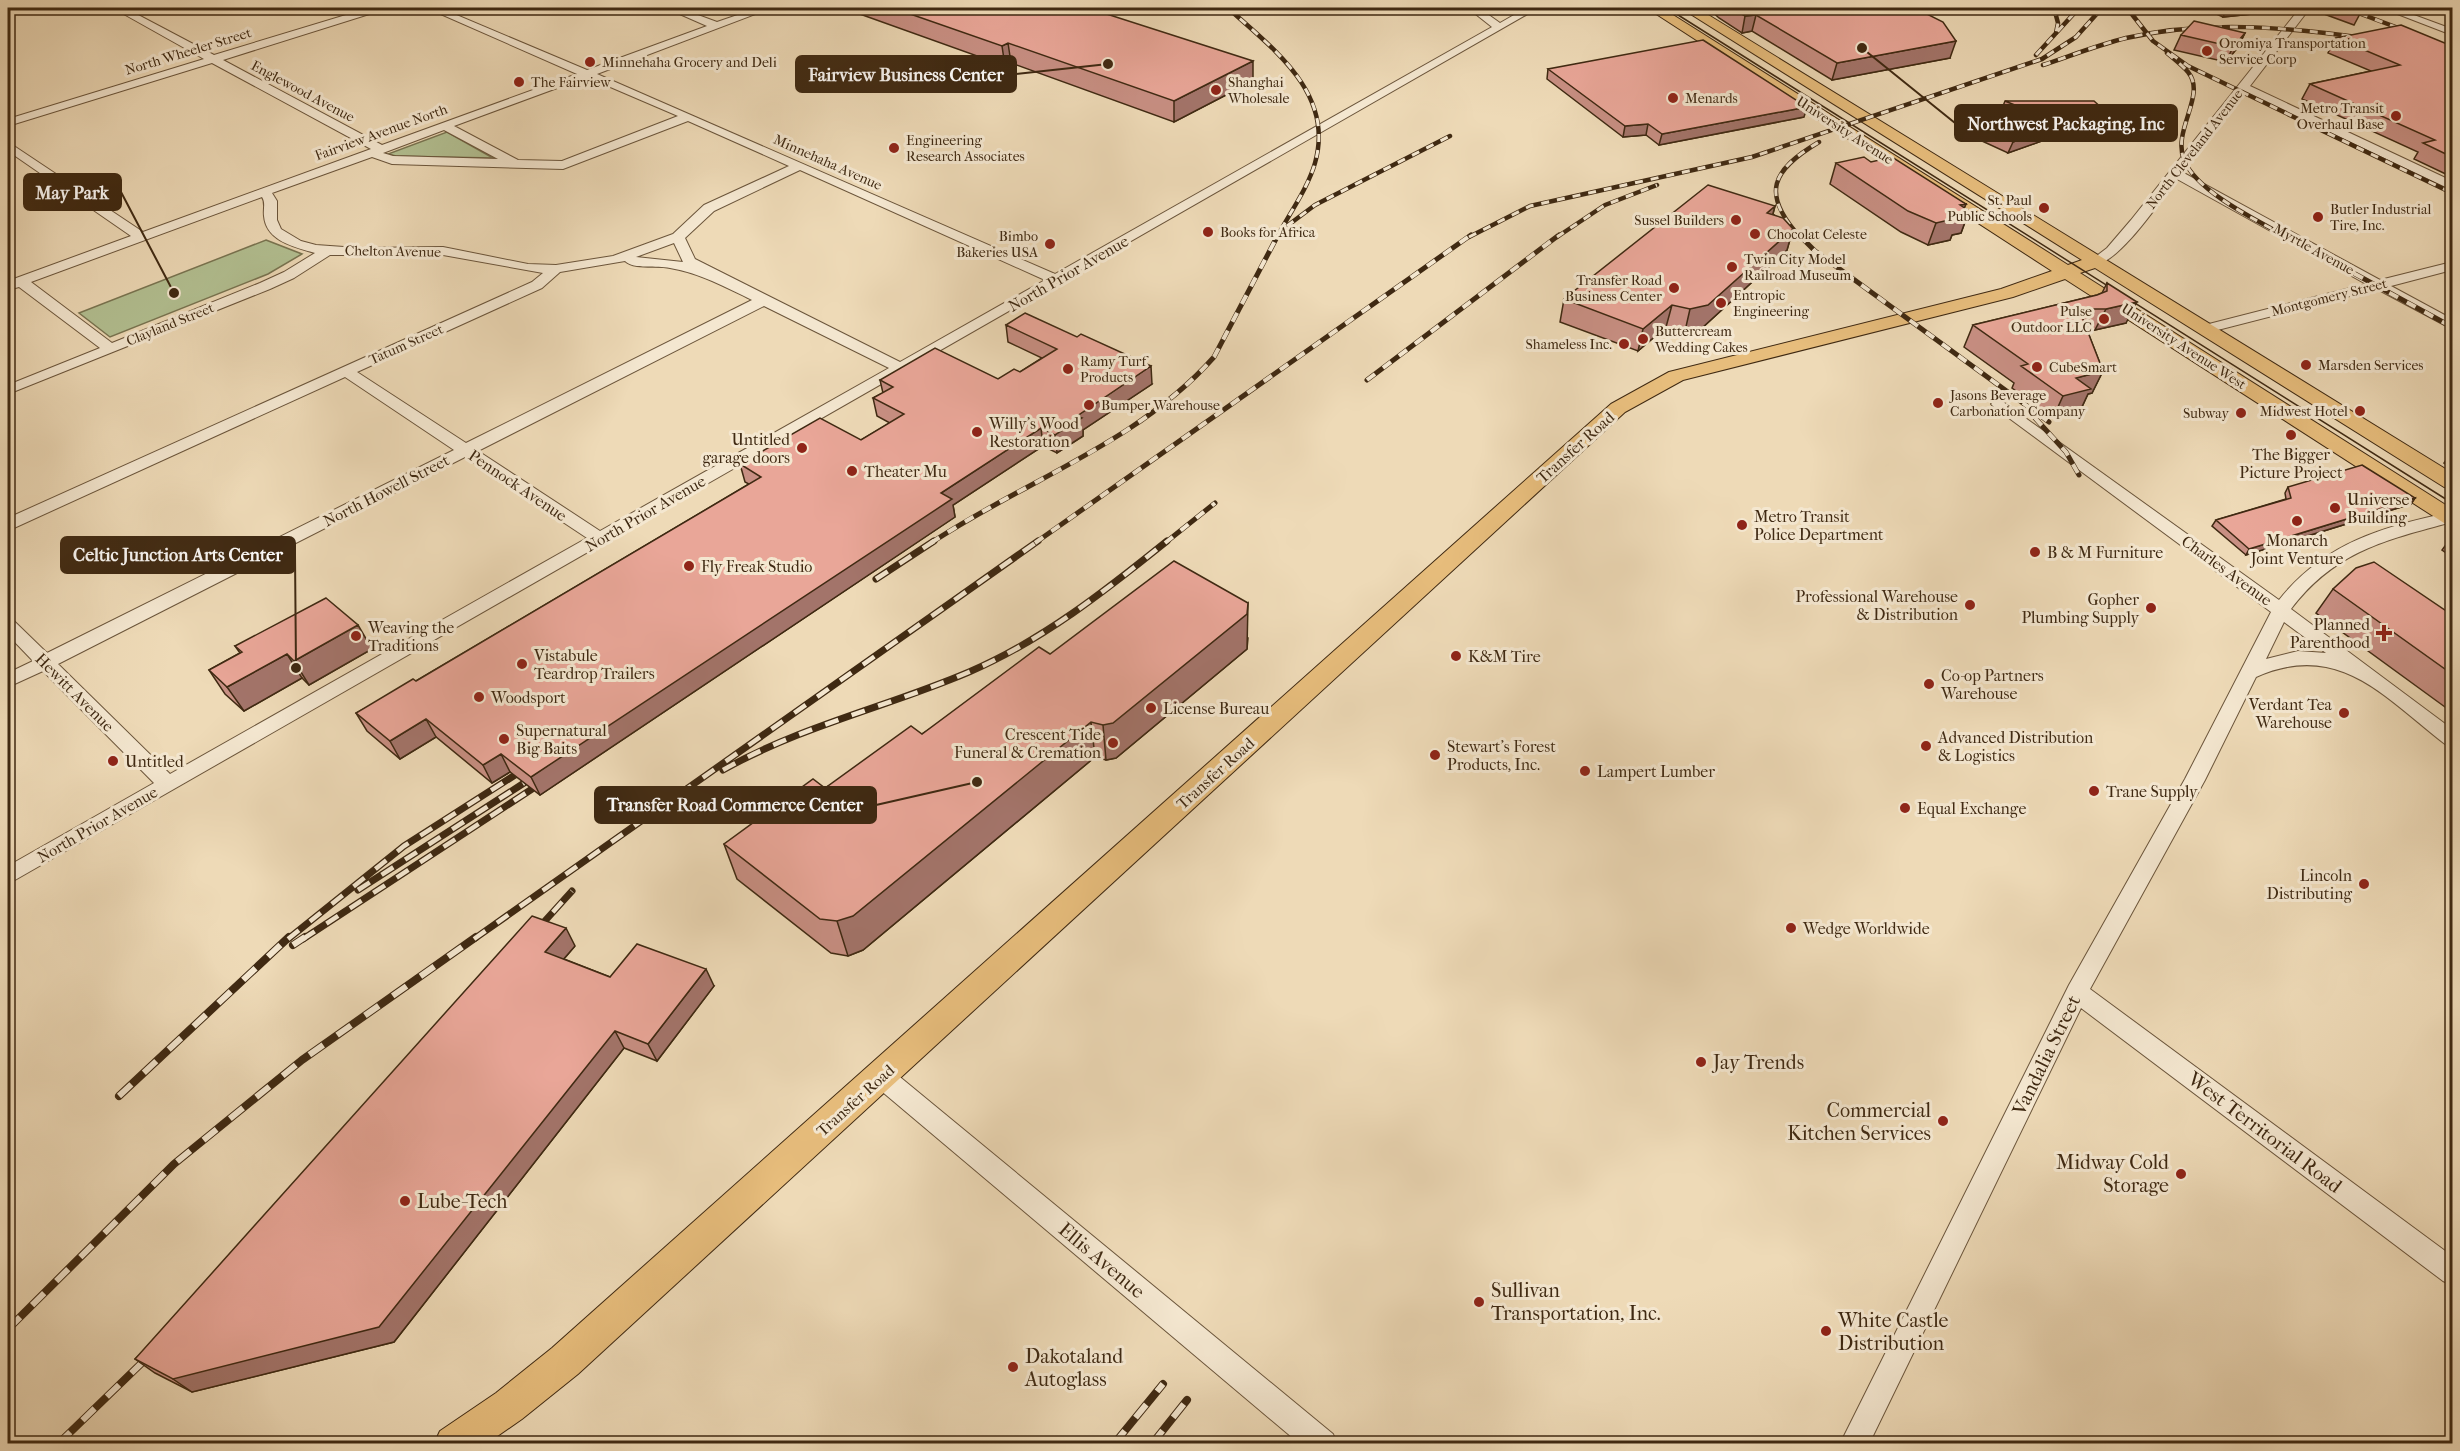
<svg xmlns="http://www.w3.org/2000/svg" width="2460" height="1451" font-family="'IM FELL French Canon',serif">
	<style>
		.green { fill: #b3c193; stroke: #797552; stroke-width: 1.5 }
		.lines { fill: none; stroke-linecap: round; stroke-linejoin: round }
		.minor-casing { stroke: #6b553b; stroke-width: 2 }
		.major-casing { stroke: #3f2912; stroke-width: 2 }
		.minor { fill: #f4e7d0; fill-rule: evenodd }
		.major { fill: #e7bd7c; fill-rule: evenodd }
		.tram { stroke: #3f2912; stroke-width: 1.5 }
		.rail-far3-casing { stroke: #3f2912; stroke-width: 4.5 }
		.rail-far2-casing { stroke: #3f2912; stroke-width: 5 }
		.rail-far1-casing { stroke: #3f2912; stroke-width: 7 }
		.rail-casing { stroke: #3f2912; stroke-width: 8 }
		.rail-far3 { stroke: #f4e7d0; stroke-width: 3; stroke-dasharray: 8; stroke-linecap: butt }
		.rail-far2 { stroke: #f4e7d0; stroke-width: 4; stroke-dasharray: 10; stroke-linecap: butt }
		.rail-far1 { stroke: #f4e7d0; stroke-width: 4.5; stroke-dasharray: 14; stroke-linecap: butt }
		.rail { stroke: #f4e7d0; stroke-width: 6; stroke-dasharray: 17; stroke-linecap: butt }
		.wall { fill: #c88f83; stroke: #3f2912; stroke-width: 1.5 }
		.shaded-wall { fill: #a3746a; stroke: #3f2912; stroke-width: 1.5 }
		.building { fill: #e9a698; stroke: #3f2912; stroke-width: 1.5 }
		.poi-dot { fill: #8f2418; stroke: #f4e7d0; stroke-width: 2 }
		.labels { text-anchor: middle; stroke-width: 6; stroke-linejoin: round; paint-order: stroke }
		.far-poi-label { font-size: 14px; fill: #3f2912; stroke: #f4e7d0; text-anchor: start }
		.far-street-label { font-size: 14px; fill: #3f2912; stroke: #f4e7d0 }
		.street-label { font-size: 16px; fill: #3f2912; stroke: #f4e7d0 }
		.poi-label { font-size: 16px; fill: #3f2912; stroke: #f4e7d0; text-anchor: start }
		.near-street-label { font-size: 20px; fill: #3f2912; stroke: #f4e7d0 }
		.near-poi-label { font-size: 20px; fill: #3f2912; stroke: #f4e7d0; text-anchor: start }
		.leader { fill: none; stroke: #3f2912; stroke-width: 2 }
		.callout-dot { fill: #3f2912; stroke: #f4e7d0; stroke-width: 2 }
		.callout { fill: #3f2912; stroke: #3f2912; stroke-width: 2 }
		.callout-label { font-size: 18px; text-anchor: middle; font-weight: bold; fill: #fff }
	</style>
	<rect width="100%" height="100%" fill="#eedab7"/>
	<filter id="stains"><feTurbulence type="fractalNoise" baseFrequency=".00333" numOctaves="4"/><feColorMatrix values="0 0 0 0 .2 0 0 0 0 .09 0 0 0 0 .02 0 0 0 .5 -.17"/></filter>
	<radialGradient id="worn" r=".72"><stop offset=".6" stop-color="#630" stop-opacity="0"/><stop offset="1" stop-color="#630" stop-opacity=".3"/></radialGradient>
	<path class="green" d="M447,132L493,158L396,156L388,154Z
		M266,240L302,254L268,274L110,337L79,313Z"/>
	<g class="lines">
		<g class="minor-casing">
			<path id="minor" d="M113,8H125L214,55L369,8H383L382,10L223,60L382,145L577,74L427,8H440L587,70L707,26L666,8H679L717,22L758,8H771L597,74L1055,274L1492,27L1468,8H1479L1500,23L1526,8H1538L8,884V866L154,783L43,671L8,687V673L33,661L8,635V619L14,621L47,653L454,450L345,377L14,528L8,529V518L532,282L543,273L443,255H330L294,278L270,289L8,394V385L100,348L19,287L8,290V281L131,236L8,151V142L143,232L371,149L212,63L8,126V119L204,59ZM587,77L678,116L562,161L518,160L454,126ZM688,121L789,166L704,205L673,234L613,256L556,265L528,264L443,247L358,248L316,245L301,241L281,229L277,220V201L272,193L372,157L392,164L563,169ZM444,130L498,159L393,156L383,153ZM800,170L1045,280L900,362L695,259L685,238L714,211ZM262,197C266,203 263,209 264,216C266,241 294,247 315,253L284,272L260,283L112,343L31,282ZM674,243L683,262L636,257ZM625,261C634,270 657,265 670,268C700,273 725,287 752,300L466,443L357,372L542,288L560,272ZM764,306L889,368L600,531L478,451ZM465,457L587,538L170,774L58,664Z
				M2300,8H2310L2250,86L2452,181V190L2245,92L2182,172L2380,280L2452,262V270L2391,286L2452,319V329L2377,289L2206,333L2201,332L2199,329L2201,326L2366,284L2177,179C2163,197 2115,270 2092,264L2090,261L2107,248L2131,220Z
				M2382,8H2395L2452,29V35Z
				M1999,399L2279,600C2324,543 2384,526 2452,512V522C2386,540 2335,551 2291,609L2452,729V746L2445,744C2384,697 2339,640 2256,677L2205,780L2090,989L2452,1256V1285L2443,1281L2081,1008L1869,1444H1840L2069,985L2185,779L2271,612L1994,407L1991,404L1994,401ZM2284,622L2326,653L2298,651L2266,659Z
				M881,1065L889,1068L1333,1434L1337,1444H1300L873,1084L869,1076L873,1068Z"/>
		</g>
		<g class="major-casing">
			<path id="major" d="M1647,8H1662L2068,265L2082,260L1681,8H1697L2452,473V488L2444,487L2095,268L2080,273L2452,509V525L2444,523L2065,279L2013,297L1683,380L1625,412L578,1374L522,1419L486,1444H434L440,1431L496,1393L552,1348L1611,404L1669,372L2001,289L2052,271Z"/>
		</g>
		<use href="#minor" class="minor"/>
		<use href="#major" class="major"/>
		<path class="tram" d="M1667,8L2452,503"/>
		<g class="rail-far3-casing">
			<path id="rail-far3" d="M1228,8C1273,49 1335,93 1315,163C1308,188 1289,214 1277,237
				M2054,8L2058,23L2056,33
				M2127,8L2153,41L2188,66L2452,193
				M2345,8L2409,32
				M2167,53C2174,59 2182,65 2188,72C2207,95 2172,130 2184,160C2197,192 2258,221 2287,237
				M2036,55L2079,8
				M2043,65C2070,56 2098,45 2126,38C2205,20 2285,27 2364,38
				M1287,226L1315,205L1450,136
				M1469,237L1530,206L1752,157L2042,59L2076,37L2102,8
				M1557,237L1605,205L1657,185
				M1800,237C1760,193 1772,170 1819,142"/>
		</g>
		<g class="rail-far2-casing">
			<path id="rail-far2" d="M1799,235L1815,251L2049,422
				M2284,235L2452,327
				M1367,380L1559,235
				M2035,418L2066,452L2079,475
				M931,543C1024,481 1138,443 1214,357L1278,235
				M1035,543L1471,235
				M1165,543L1215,503"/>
		</g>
		<g class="rail-far1-casing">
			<path id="rail-far1" d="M876,579L934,541
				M723,770C801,726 887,707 969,672C1043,640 1105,591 1167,541
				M358,890L524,783
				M534,933L572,891
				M288,939L404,846L515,775
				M303,939L532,789
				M474,939L1038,541"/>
		</g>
		<g class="rail-casing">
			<path id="rail" d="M293,945L305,937
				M119,1096L289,937
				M8,1329L174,1164L302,1060L476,937
				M58,1444L152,1353
				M1114,1444L1163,1384
				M1152,1444L1187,1400"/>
		</g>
		<use href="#rail-far3" class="rail-far3"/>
		<use href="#rail-far2" class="rail-far2"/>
		<use href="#rail-far1" class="rail-far1"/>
		<use href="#rail" class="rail"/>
	</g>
	<path class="wall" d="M843,8H1088L1253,81L1174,122L1011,63L1005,66Z
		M1708,8H1915L1950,58L1832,80L1752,31L1742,33L1719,18Z
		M2203,8H2258L2252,14L2223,17Z
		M2327,8H2363L2354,25L2324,14Z
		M2245,33L2238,47L2226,62L2174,50L2181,35Z
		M2336,38L2452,46V177L2414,159L2418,152L2302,99L2310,84L2371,71L2328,53Z
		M1548,69L1804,117L1659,145L1646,135L1623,137L1547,79Z
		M2005,101L2115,120L2110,131H2070L2008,153L1969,135L1973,125L2006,113L2001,111Z
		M1871,162L1966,204L1964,208L1969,211L1961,233L1952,235L1950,240L1928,245L1901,232L1830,184L1836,163Z
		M1775,206L1773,214L1793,229L1787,250L1702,328L1685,331L1666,327L1638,351L1560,322L1564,299Z
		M2107,283L2126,323L2095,330H2087L2103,371L2092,393L2088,394L2080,411L2053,418L2012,388L2014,383L1964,347L1973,325L2097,295L2102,293Z
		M1006,325L1152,384L1083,430V436L1057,453L1043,446L953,505L955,517L540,795L510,772L492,783L436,737L400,759L367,731L356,713L416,681L749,484L745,482L740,464L861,440L890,423L877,416L873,398L883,393L880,380L998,379L1020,372L1042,358L1008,342Z
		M2452,451V469L2444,463Z
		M2288,487L2415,498L2411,504L2246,555L2212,526L2216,520L2286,499L2285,493Z
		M2452,538V557L2442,550L2450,539Z
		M2333,589L2452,615V704L2445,707L2316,613Z
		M1248,638L1247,649L1116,758L1106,760L1095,757L863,950L848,956L831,953L737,879L724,844L922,734L1050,654Z
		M235,646L372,649L309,685L302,678L244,711L225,694L209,670L240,653Z
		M575,946L564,959L610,977L714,986L657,1061L624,1048L394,1342L192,1392L155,1373L135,1359Z"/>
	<path class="shaded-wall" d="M2258,8L2252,14L2223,17L2225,13Z
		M1756,15L1752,31L1742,33L1745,16Z
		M2245,33L2238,47L2226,62L2233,47Z
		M1956,41L1950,58L1832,80L1837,63Z
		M1008,43L1011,63L1005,66L1002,46Z
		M1253,61V81L1174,122V101Z
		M1807,107L1804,117L1659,145L1662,134Z
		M2074,121L2070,131L2008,153L2013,142Z
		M1648,124L1646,135L1623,137L1625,126Z
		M1966,204L1962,213L1969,211L1961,233L1952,235L1950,240L1928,245L1936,223L1953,215L1960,205Z
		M1775,206L1769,228L1767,213Z
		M1793,229L1787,250L1702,328L1685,331L1690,309Z
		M2137,302L2126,323L2095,330L2106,309Z
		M1672,305L1666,327L1638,351L1643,329Z
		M1151,366L1152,384L1083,430V436L1057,453L1055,435L1077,416Z
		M2103,371L2092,393L2088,394L2080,411L2053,418L2063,396L2076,378Z
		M1041,428L1043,446L953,505L955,517L540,795L531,777L941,493Z
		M2415,498L2411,504L2246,555L2249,549Z
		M1248,603L1247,649L1116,758L1106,760L1103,725Z
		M358,625L372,649L309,685L294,661Z
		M287,654L302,678L244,711L227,687Z
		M2452,698V704L2445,707Z
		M426,719L436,737L400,759L390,741Z
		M1091,722L1095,757L863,950L848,956L837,921Z
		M501,754L510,772L492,783L483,765Z
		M566,928L575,946L555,969L545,952Z
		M706,969L714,986L657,1061L648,1044Z
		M615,1031L624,1048L394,1342L192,1392L173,1379Z"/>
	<path class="building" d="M893,8H1088L1253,61L1174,101L1008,43L1002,46Z
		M1731,8H1915L1943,22L1956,41L1837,63L1756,15L1745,16Z
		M2215,8H2256L2254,9L2225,13Z
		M2353,8H2363L2361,11Z
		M2194,21L2245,33L2233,47L2181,35Z
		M2401,25L2452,46V157L2423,143L2435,140L2310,84L2400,65L2336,38Z
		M1703,40L1807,107L1662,134L1648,124L1625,126L1548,69Z
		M2005,101H2094L2115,120L2074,121L2013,142L1973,125L2022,108Z
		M1864,157L1871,162L1892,157L1966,204L1960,205L1969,211L1953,215L1958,218L1936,223L1908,211L1836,163Z
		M1708,185L1775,206L1767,213L1783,218L1793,229L1708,305L1690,309L1672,305L1643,329L1564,299Z
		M2107,283L2137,302L2106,309H2079L2103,371L2076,378L2091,389L2063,396L2021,366L2028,364L1973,325L2097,295L2107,291Z
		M1025,313L1077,337L1081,334L1151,366L1077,416L1082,418L1055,435L1041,428L941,493L952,499L531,777L501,754L483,765L426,719L390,741L356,713L413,679L416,681L761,477L740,464L820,418L861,440L904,414L873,398L893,387L880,380L935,348L998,379L1014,369L1020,372L1057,349L1006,325Z
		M2362,465L2415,498L2249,549L2216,520L2291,498L2288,487Z
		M1174,561L1248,603L1247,614L1113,723L1103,725L1091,722L853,916L837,921L820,919L724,844L813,779L825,788L911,726L922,734L1039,647L1050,654Z
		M2374,562L2452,615V674L2333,589L2356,568Z
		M326,598L358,625L294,661L287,654L227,687L209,670L242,652L235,646Z
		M532,916L566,928L545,952L610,977L637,944L706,969L648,1044L615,1031L379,1327L173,1379L135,1359Z"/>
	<g class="poi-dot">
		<circle cx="2207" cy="51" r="6"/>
		<circle cx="590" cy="62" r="6"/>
		<circle cx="519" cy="82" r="6"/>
		<circle cx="1216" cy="90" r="6"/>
		<circle cx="1673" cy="98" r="6"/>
		<circle cx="2396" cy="116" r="6"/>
		<circle cx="894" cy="148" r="6"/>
		<circle cx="2044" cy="208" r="6"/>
		<circle cx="2318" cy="217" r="6"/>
		<circle cx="1736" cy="220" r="6"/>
		<circle cx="1208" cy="232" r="6"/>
		<circle cx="1755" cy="234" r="6"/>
		<circle cx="1050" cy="244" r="6"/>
		<circle cx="1732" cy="267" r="6"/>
		<circle cx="1674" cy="288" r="6"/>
		<circle cx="1721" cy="303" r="6"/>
		<circle cx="2104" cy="319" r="6"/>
		<circle cx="1643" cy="339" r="6"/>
		<circle cx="1624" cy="344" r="6"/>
		<circle cx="2306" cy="365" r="6"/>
		<circle cx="2037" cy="367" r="6"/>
		<circle cx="1068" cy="369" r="6"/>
		<circle cx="1938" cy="403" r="6"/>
		<circle cx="1089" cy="405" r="6"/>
		<circle cx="2360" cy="411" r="6"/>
		<circle cx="2241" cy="413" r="6"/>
		<circle cx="977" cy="432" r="6"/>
		<circle cx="2291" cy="435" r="6"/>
		<circle cx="802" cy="448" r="6"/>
		<circle cx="852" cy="471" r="6"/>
		<circle cx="2335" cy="508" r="6"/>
		<circle cx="2297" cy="521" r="6"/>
		<circle cx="1742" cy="525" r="6"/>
		<circle cx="2035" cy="552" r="6"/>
		<circle cx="689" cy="566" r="6"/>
		<circle cx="1970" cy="605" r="6"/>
		<circle cx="2151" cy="608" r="6"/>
		<path d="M2381 624h6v6h6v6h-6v6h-6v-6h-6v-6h6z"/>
		<circle cx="356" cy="636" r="6"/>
		<circle cx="1456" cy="656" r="6"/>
		<circle cx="522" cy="664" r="6"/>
		<circle cx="1929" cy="684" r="6"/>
		<circle cx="479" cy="697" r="6"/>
		<circle cx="1151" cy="708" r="6"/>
		<circle cx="2344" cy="713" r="6"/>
		<circle cx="504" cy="739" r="6"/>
		<circle cx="1113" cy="743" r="6"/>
		<circle cx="1926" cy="746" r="6"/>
		<circle cx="1435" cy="755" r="6"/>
		<circle cx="113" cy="761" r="6"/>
		<circle cx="1585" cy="771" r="6"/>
		<circle cx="2094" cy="791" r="6"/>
		<circle cx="1905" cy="808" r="6"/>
		<circle cx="2364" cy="884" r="6"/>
		<circle cx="1791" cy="928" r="6"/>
		<circle cx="1701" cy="1062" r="6"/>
		<circle cx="1943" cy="1121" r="6"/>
		<circle cx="2181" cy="1174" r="6"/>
		<circle cx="405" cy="1201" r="6"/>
		<circle cx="1479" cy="1302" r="6"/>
		<circle cx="1826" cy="1331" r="6"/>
		<circle cx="1013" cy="1367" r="6"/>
	</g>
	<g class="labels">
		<g class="far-poi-label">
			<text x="2219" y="48">Oromiya Transportation<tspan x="2219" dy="16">Service Corp</tspan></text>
			<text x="602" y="67">Minnehaha Grocery and Deli</text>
			<text x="531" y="87">The Fairview</text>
			<text x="1228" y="87">Shanghai<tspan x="1228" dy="16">Wholesale</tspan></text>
			<text x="1685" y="103">Menards</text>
			<text x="2384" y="113" text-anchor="end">Metro Transit<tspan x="2384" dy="16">Overhaul Base</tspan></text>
			<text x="906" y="145">Engineering<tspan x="906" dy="16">Research Associates</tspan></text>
			<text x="2032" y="205" text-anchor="end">St. Paul<tspan x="2032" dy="16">Public Schools</tspan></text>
			<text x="2330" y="214">Butler Industrial<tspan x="2330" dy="16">Tire, Inc.</tspan></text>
			<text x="1724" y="225" text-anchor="end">Sussel Builders</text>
			<text x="1220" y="237">Books for Africa</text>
			<text x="1767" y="239">Chocolat Celeste</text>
			<text x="1038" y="241" text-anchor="end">Bimbo<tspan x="1038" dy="16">Bakeries USA</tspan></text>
			<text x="1744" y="264">Twin City Model<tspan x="1744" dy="16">Railroad Museum</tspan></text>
			<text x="1662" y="285" text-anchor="end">Transfer Road<tspan x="1662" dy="16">Business Center</tspan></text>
			<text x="1733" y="300">Entropic<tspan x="1733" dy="16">Engineering</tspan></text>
			<text x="2092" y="316" text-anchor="end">Pulse<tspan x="2092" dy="16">Outdoor LLC</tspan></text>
			<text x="1655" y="336">Buttercream<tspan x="1655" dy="16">Wedding Cakes</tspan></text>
			<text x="1612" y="349" text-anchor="end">Shameless Inc.</text>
			<text x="1080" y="366">Ramy Turf<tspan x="1080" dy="16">Products</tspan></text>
			<text x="2318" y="370">Marsden Services</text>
			<text x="2049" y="372">CubeSmart</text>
			<text x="1950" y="400">Jasons Beverage<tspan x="1950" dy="16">Carbonation Company</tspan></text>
			<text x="1101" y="410">Bumper Warehouse</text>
			<text x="2348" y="416" text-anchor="end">Midwest Hotel</text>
			<text x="2229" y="418" text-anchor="end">Subway</text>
		</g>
		<g class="far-street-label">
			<text transform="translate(188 51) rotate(-17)" y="5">North Wheeler Street</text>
			<text transform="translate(303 91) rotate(28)" y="5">Englewood Avenue</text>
			<text transform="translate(1845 130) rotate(33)" y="5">University Avenue</text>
			<text transform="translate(381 132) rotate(-20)" y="5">Fairview Avenue North</text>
			<text transform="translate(2194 149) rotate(-52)" y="5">North Cleveland Avenue</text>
			<text transform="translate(828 162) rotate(24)" y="5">Minnehaha Avenue</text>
			<text transform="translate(2314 249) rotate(29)" y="5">Myrtle Avenue</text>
			<text transform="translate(393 251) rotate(1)" y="5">Chelton Avenue</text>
			<text transform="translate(2329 297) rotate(-14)" y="5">Montgomery Street</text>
			<text transform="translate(170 324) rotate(-22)" y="5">Clayland Street</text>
			<text transform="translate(406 344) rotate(-24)" y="5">Tatum Street</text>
			<text transform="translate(2184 346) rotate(33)" y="5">University Avenue West</text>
		</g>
		<g class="street-label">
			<text transform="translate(1068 273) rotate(-30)" y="6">North Prior Avenue</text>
			<text transform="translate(1575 447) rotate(-42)" y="6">Transfer Road</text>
			<text transform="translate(518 485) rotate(34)" y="6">Pennock Avenue</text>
			<text transform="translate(386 490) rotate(-27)" y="6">North Howell Street</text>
			<text transform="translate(645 513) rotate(-30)" y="6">North Prior Avenue</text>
			<text transform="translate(2227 570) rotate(36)" y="6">Charles Avenue</text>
			<text transform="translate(75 692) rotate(45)" y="6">Hewitt Avenue</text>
			<text transform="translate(1215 773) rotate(-42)" y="6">Transfer Road</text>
			<text transform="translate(97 824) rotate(-30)" y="6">North Prior Avenue</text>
			<text transform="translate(855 1100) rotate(-42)" y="6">Transfer Road</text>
		</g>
		<g class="poi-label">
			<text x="989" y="429">Willy's Wood<tspan x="989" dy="18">Restoration</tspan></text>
			<text x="790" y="445" text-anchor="end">Untitled<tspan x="790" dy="18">garage doors</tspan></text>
			<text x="2291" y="460" text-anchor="middle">The Bigger<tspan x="2291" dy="18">Picture Project</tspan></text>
			<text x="864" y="477">Theater Mu</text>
			<text x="2347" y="505">Universe<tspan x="2347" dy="18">Building</tspan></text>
			<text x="1754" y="522">Metro Transit<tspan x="1754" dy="18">Police Department</tspan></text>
			<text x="2297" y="546" text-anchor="middle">Monarch<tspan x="2297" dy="18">Joint Venture</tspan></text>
			<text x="2047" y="558">B &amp; M Furniture</text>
			<text x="701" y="572">Fly Freak Studio</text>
			<text x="1958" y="602" text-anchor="end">Professional Warehouse<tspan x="1958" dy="18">&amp; Distribution</tspan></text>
			<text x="2139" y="605" text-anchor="end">Gopher<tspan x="2139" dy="18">Plumbing Supply</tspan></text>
			<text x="2370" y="630" text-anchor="end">Planned<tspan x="2370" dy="18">Parenthood</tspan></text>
			<text x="368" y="633">Weaving the<tspan x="368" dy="18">Traditions</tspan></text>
			<text x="534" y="661">Vistabule<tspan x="534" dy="18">Teardrop Trailers</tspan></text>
			<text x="1468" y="662">K&amp;M Tire</text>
			<text x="1941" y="681">Co-op Partners<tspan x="1941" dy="18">Warehouse</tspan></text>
			<text x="491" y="703">Woodsport</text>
			<text x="2332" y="710" text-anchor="end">Verdant Tea<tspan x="2332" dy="18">Warehouse</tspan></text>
			<text x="1163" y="714">License Bureau</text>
			<text x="516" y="736">Supernatural<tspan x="516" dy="18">Big Baits</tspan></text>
			<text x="1101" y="740" text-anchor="end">Crescent Tide<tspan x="1101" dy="18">Funeral &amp; Cremation</tspan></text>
			<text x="1938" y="743">Advanced Distribution<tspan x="1938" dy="18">&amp; Logistics</tspan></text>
			<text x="1447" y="752">Stewart's Forest<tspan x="1447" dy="18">Products, Inc.</tspan></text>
			<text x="125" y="767">Untitled</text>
			<text x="1597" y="777">Lampert Lumber</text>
			<text x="2106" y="797">Trane Supply</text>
			<text x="1917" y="814">Equal Exchange</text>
			<text x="2352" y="881" text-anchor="end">Lincoln<tspan x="2352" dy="18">Distributing</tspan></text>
			<text x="1803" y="934">Wedge Worldwide</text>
		</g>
		<g class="near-street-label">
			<text transform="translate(2046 1055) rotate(-64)" y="7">Vandalia Street</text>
			<text transform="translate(2265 1132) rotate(37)" y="7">West Territorial Road</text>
			<text transform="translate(1102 1260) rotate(40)" y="7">Ellis Avenue</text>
		</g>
		<g class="near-poi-label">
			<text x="1713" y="1069">Jay Trends</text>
			<text x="1931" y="1117" text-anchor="end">Commercial<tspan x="1931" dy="23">Kitchen Services</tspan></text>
			<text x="2169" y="1169" text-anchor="end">Midway Cold<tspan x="2169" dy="23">Storage</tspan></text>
			<text x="417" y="1208">Lube-Tech</text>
			<text x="1491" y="1297">Sullivan<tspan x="1491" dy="23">Transportation, Inc.</tspan></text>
			<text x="1838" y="1327">White Castle<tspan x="1838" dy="23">Distribution</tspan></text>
			<text x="1025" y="1363">Dakotaland<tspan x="1025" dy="23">Autoglass</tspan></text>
		</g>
	</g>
	<path class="leader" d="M1108 64L1016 74M1862 48L1955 123M174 293L121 192M296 668L295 555M977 782L876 805"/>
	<g class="callout-dot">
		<circle cx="1108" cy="64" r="6"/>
		<circle cx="1862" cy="48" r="6"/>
		<circle cx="174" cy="293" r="6"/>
		<circle cx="296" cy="668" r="6"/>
		<circle cx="977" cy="782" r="6"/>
	</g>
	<g class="callout">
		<rect x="796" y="56" width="220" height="36" rx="6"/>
		<rect x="1955" y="105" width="222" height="36" rx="6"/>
		<rect x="24" y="174" width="97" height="36" rx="6"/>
		<rect x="61" y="537" width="234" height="36" rx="6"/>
		<rect x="595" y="787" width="281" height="36" rx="6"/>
	</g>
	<g class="callout-label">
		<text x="906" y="81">Fairview Business Center</text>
		<text x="2066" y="130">Northwest Packaging, Inc</text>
		<text x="72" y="199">May Park</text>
		<text x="178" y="561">Celtic Junction Arts Center</text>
		<text x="735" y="811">Transfer Road Commerce Center</text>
	</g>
	<rect width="2460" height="1451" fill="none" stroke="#eedab7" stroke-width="30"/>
	<rect x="9" y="9" width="2442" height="1433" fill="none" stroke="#3f2912" stroke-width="3"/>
	<rect x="15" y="15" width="2430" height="1421" fill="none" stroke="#3f2912" stroke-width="1.5"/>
	<rect width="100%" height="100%" filter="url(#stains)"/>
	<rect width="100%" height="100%" fill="url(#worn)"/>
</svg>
